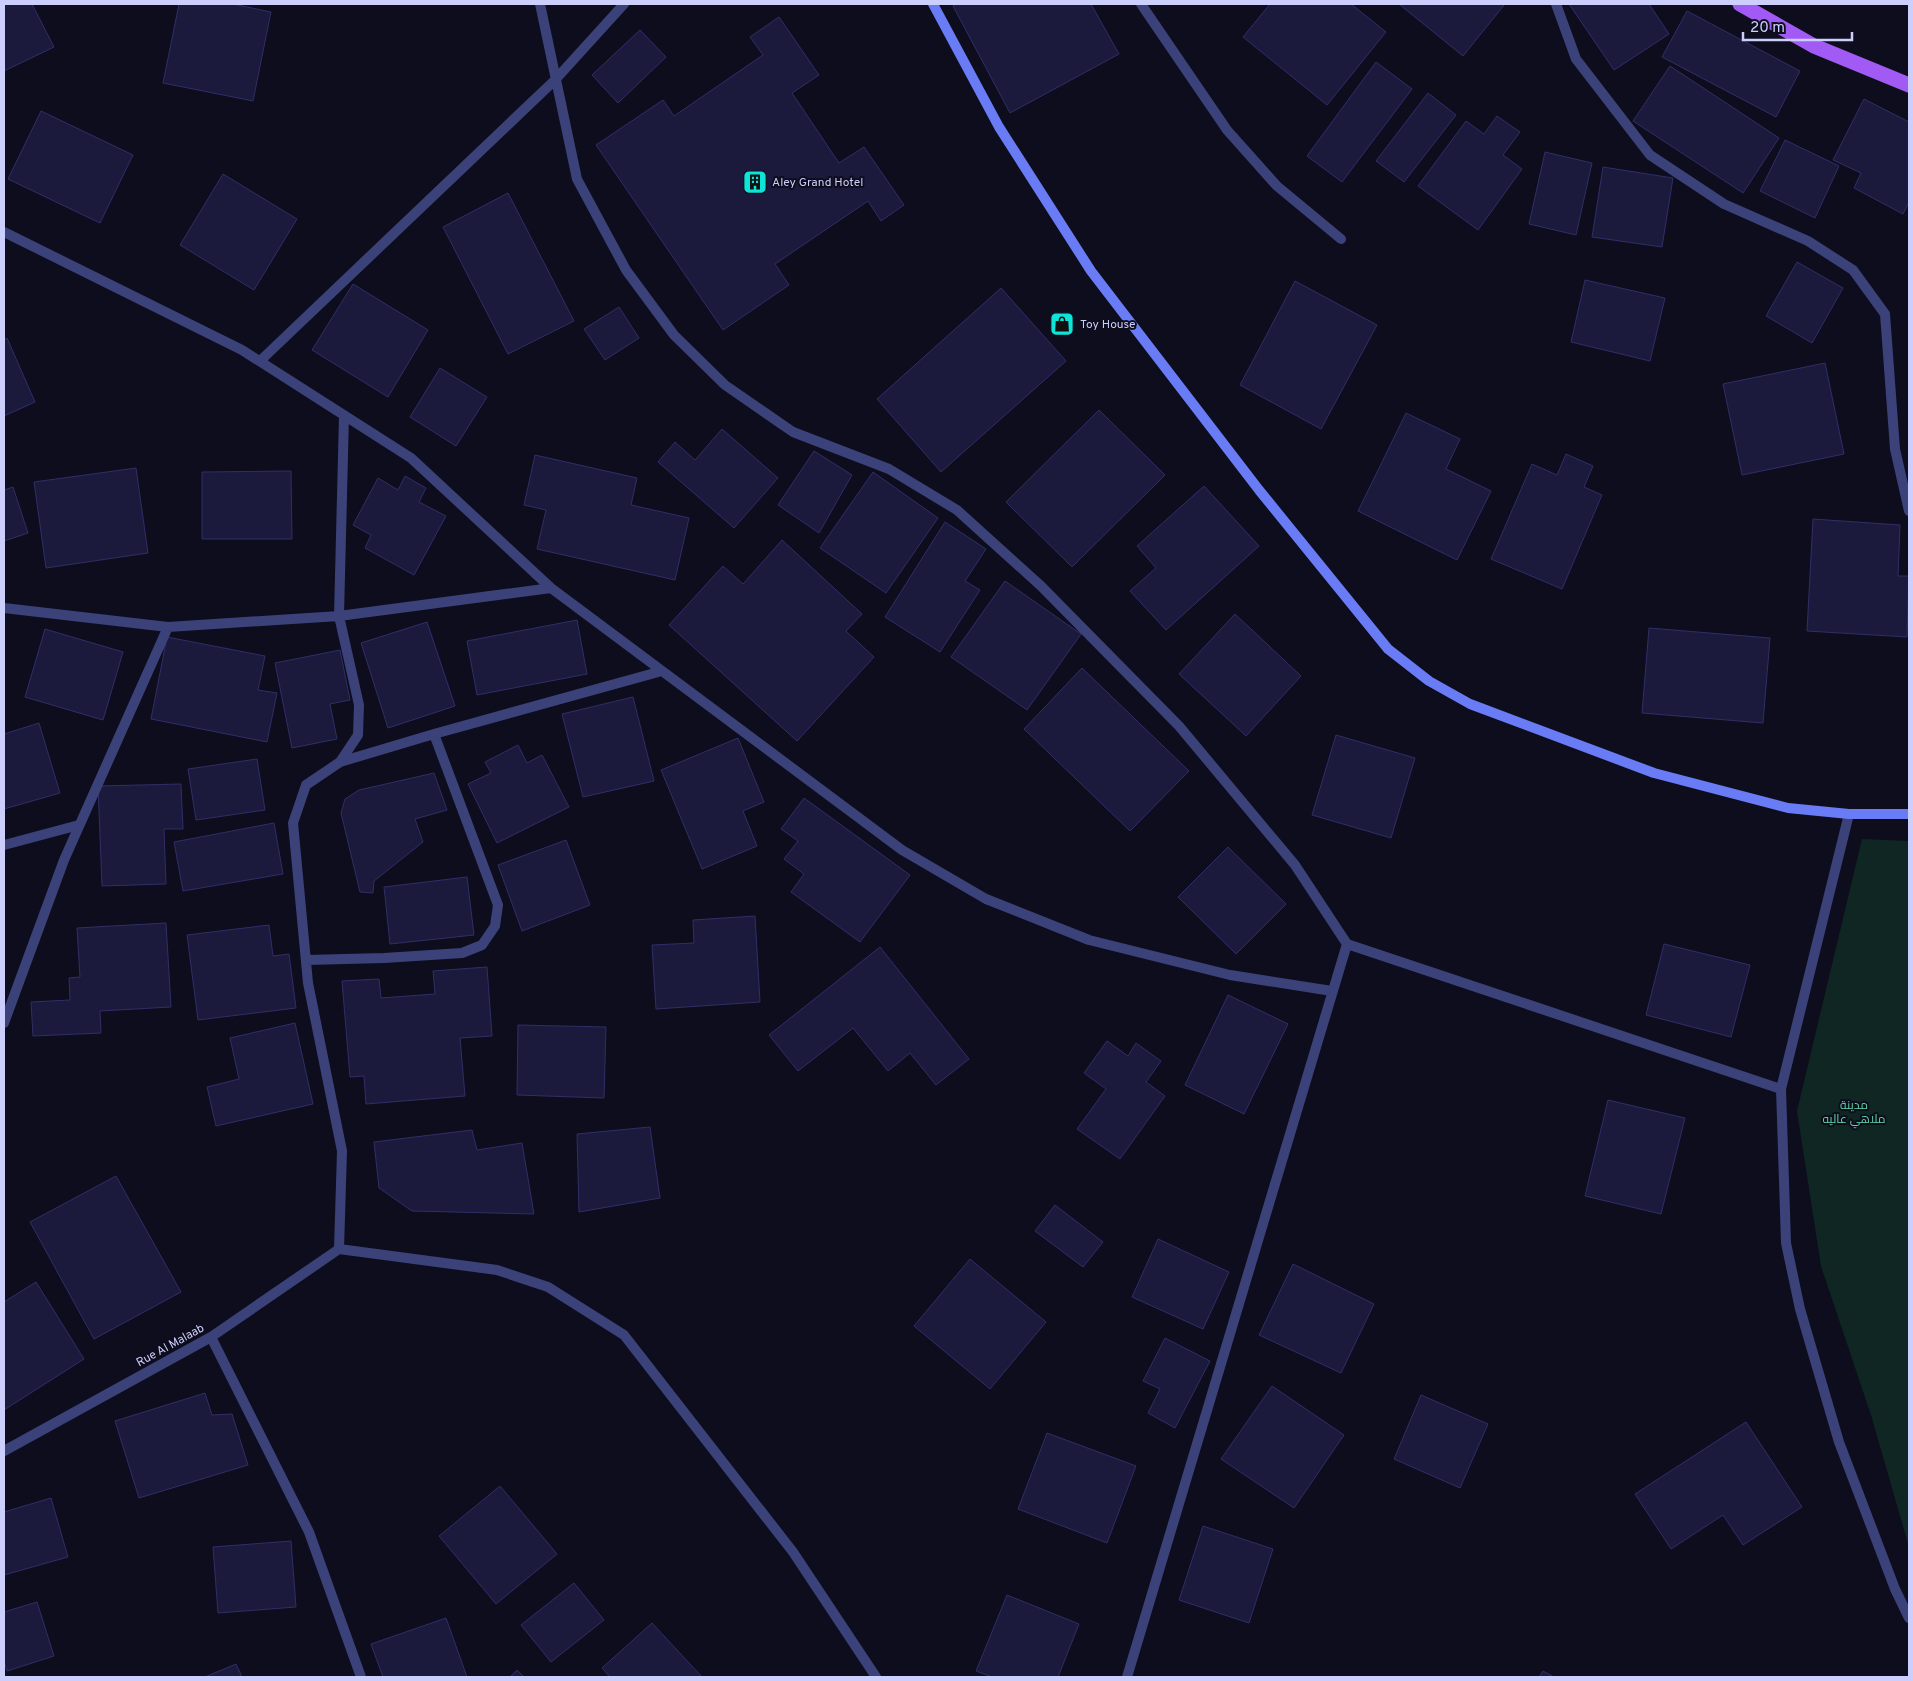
<svg xmlns="http://www.w3.org/2000/svg" width="1913" height="1681" font-family="Overpass,Cairo,sans-serif">
	<style>
		.green { fill: #102622 }
		.building { fill: #1c1a3c; stroke: #302e67 }
		.lines { fill: none; stroke-linecap: round; stroke-linejoin: round }
		.street { stroke: #3b4279; stroke-width: 10 }
		.secondary { stroke: #697cf5; stroke-width: 10 }
		.primary { stroke: #a25af4; stroke-width: 15 }
		.labels { text-anchor: middle; stroke-width: 4; stroke-linejoin: round; paint-order: stroke }
		.poi-label { font-size: 12px; fill: #cccefc; stroke: #0d0d1d; text-anchor: start }
		.park-label { font-size: 12px; fill: #5ed6a5; stroke: #0d0d1d }
		.street-label { font-size: 12px; fill: #cccefc; stroke: #0d0d1d }
	</style>
	<rect width="100%" height="100%" fill="#0d0d1d"/>
	<path class="green" d="M1862,839L1909,841V1547L1871,1415L1821,1266L1797,1111Z"/>
	<path class="building" d="M4,4H32L54,47L4,71Z
		M179,4H233L271,12L253,101L163,83Z
		M957,4H1091L1119,54L1010,113L953,6Z
		M1270,4H1351L1386,32L1327,105L1243,37Z
		M1399,4H1505L1463,56Z
		M1569,4H1649L1669,34L1614,70Z
		M1687,11L1800,71L1776,117L1662,57Z
		M779,17L819,75L792,93L839,163L864,147L904,205L881,221L868,201L775,264L789,285L723,330L596,145L663,100L674,116L763,55L750,37Z
		M640,30L666,57L618,103L592,75Z
		M1376,62L1412,89L1342,182L1307,156Z
		M1670,66L1779,138L1743,193L1633,121Z
		M1428,93L1456,115L1404,182L1376,161Z
		M1864,99L1909,122V202L1903,214L1854,188L1861,173L1833,160Z
		M41,111L133,155L100,223L8,179Z
		M1497,116L1520,132L1503,155L1522,169L1478,230L1418,186L1466,121L1484,134Z
		M1785,140L1839,166L1815,218L1760,191Z
		M1545,152L1592,163L1576,235L1529,224Z
		M1603,167L1673,178L1662,247L1592,237Z
		M223,174L297,219L254,290L180,245Z
		M508,193L574,321L508,354L443,227Z
		M1797,262L1843,288L1812,343L1766,316Z
		M1585,280L1665,298L1650,361L1571,342Z
		M1295,281L1377,325L1321,429L1240,385Z
		M353,284L428,330L388,397L312,350Z
		M1001,288L1066,361L941,472L877,399Z
		M619,307L639,338L605,360L584,329Z
		M7,338L35,402L4,416V340Z
		M1825,363L1844,454L1742,475L1723,384Z
		M440,368L487,397L456,446L410,417Z
		M1099,410L1165,475L1072,567L1006,502Z
		M1406,413L1460,439L1446,469L1491,491L1457,560L1358,511Z
		M722,429L778,478L734,528L658,462L675,442L695,460Z
		M814,451L852,475L819,533L778,505Z
		M1566,454L1593,466L1584,487L1602,495L1562,589L1491,559L1532,464L1557,475Z
		M535,455L637,478L631,505L689,518L675,580L537,549L546,510L524,505Z
		M136,468L148,553L46,568L34,482Z
		M291,471L292,539H202V472Z
		M873,472L938,518L886,593L820,548Z
		M405,476L426,488L419,502L446,516L414,575L365,548L371,535L353,525L378,478L398,490Z
		M1204,486L1259,546L1166,630L1130,591L1156,568L1137,546Z
		M13,487L28,533L4,541V490Z
		M1813,519L1900,525L1898,576H1909L1907,637L1807,631Z
		M945,522L986,549L965,581L980,590L940,652L885,617Z
		M782,540L862,614L846,631L874,657L797,741L669,625L723,566L743,584Z
		M1005,581L1081,634L1027,710L951,657Z
		M1235,614L1301,676L1246,736L1179,674Z
		M577,620L587,674L477,695L467,641Z
		M427,622L455,706L388,728L361,643Z
		M1649,628L1770,638L1763,723L1642,713Z
		M45,629L123,652L103,720L25,697Z
		M167,637L265,656L258,690L277,693L267,742L151,719Z
		M340,650L350,700L330,704L337,739L292,748L275,663Z
		M1082,668L1189,771L1130,831L1024,729Z
		M633,697L654,781L583,797L562,714Z
		M39,723L60,793L4,809V734Z
		M1336,735L1415,758L1391,838L1312,815Z
		M738,738L764,802L743,811L757,846L702,869L661,770Z
		M518,745L527,763L542,755L569,807L497,843L468,784L491,773L485,762Z
		M257,759L265,810L196,820L188,769Z
		M434,773L447,810L415,819L423,842L374,881L373,893L360,892L341,813L345,799L359,790Z
		M181,784L183,829H164L166,884L102,886L98,786Z
		M804,798L910,875L860,942L791,892L804,874L784,859L798,841L781,829Z
		M274,823L283,874L183,891L174,842Z
		M566,840L590,905L522,931L498,865Z
		M1228,847L1286,904L1236,954L1178,897Z
		M467,877L474,935L390,944L384,887Z
		M755,916L760,1002L656,1009L652,945L694,943L693,920Z
		M166,923L171,1007L100,1011L101,1033L33,1036L31,1002L70,1000L69,978L80,977L77,928Z
		M269,925L273,956L289,954L296,1008L198,1020L187,935Z
		M1664,944L1750,965L1731,1037L1646,1015Z
		M880,947L969,1059L936,1085L910,1053L888,1071L853,1028L798,1071L769,1035Z
		M487,967L492,1036L460,1038L465,1096L366,1104L364,1076L350,1077L342,981L379,979L381,998L435,994L433,971Z
		M1228,995L1288,1024L1244,1114L1185,1085Z
		M295,1023L313,1104L216,1126L207,1087L239,1079L230,1038Z
		M518,1025L606,1027L604,1098L517,1095Z
		M1107,1041L1128,1056L1136,1043L1161,1061L1146,1082L1165,1096L1120,1159L1077,1129L1106,1089L1084,1073Z
		M1608,1100L1685,1118L1661,1214L1585,1196Z
		M650,1127L660,1198L579,1212L577,1134Z
		M472,1130L477,1150L522,1143L534,1214L412,1211L379,1188L374,1142Z
		M116,1176L181,1292L94,1339L30,1222Z
		M1055,1205L1103,1242L1083,1267L1035,1231Z
		M1158,1239L1229,1272L1203,1329L1132,1297Z
		M970,1259L1046,1322L990,1389L914,1326Z
		M1293,1264L1374,1304L1341,1373L1259,1335Z
		M36,1282L84,1359L4,1410V1302Z
		M1165,1338L1210,1361L1175,1428L1148,1413L1160,1389L1143,1381Z
		M1272,1386L1344,1435L1294,1508L1221,1459Z
		M205,1393L212,1415L232,1414L248,1465L139,1498L115,1421Z
		M1421,1395L1488,1424L1460,1488L1394,1459Z
		M1746,1422L1802,1507L1743,1545L1723,1515L1671,1549L1635,1494Z
		M1047,1433L1136,1466L1107,1543L1018,1509Z
		M500,1486L557,1554L496,1604L439,1536Z
		M51,1498L68,1557L4,1575V1512Z
		M1203,1526L1273,1549L1249,1623L1179,1600Z
		M291,1541L296,1607L218,1613L213,1547Z
		M574,1583L604,1620L551,1662L521,1625Z
		M1007,1595L1079,1624L1058,1677H992L976,1671Z
		M37,1602L54,1656L7,1671L4,1661V1612Z
		M446,1618L467,1677H383L371,1644Z
		M652,1623L702,1677H610L602,1668Z
		M236,1664L242,1677H205Z
		M517,1670L524,1677H510Z
		M1543,1671L1554,1677H1539Z"/>
	<g class="lines">
		<path class="street" d="M540,4L577,179L626,270L674,335L725,385L793,432L889,469L957,510L1041,586L1179,726L1295,865L1347,944L1781,1089L1849,814
			M1141,4L1227,130L1277,186L1341,239
			M1556,4L1576,59L1650,155L1724,204L1808,241L1853,270L1885,314L1895,449L1909,511
			M4,232L242,350L411,458L551,588L902,850L986,899L1089,940L1230,975L1332,991
			M260,361L555,80L624,4
			M344,415L339,616L359,705L358,735L340,762L306,785L293,823L308,983L342,1151L339,1249L497,1270L548,1287L624,1335L793,1552L876,1677
			M4,608L168,627L339,616L551,588
			M340,762L434,734L662,671
			M4,845L79,825
			M306,960L384,958L462,953L482,945L495,926L498,905L434,734
			M4,1023L64,860L168,627
			M1781,1089L1786,1243L1800,1309L1839,1442L1895,1589L1909,1618
			M211,1337L309,1532L361,1677
			M4,1451L211,1337L339,1249
			M1127,1677L1347,944"/>
		<path class="secondary" d="M933,4L999,127L1091,271L1259,490L1388,649L1429,681L1470,704L1654,773L1788,808L1849,814H1909"/>
		<path class="primary" d="M1740,4L1814,46L1909,85"/>
	</g>
	<defs>
		<g id="building-square" transform="scale(1.25)"><rect x="-9" y="-9" width="18" height="18" rx="4" fill="#0fe4d8" stroke="#0d0d1d"/><path d="M-4-6H4V6H1V3H-1V6H-4ZM-2.5-4.3h1.7v1.8h-1.7ZM.8-4.3h1.7v1.8H.8ZM-2.5-1h1.7V.8h-1.7ZM.8-1h1.7V.8H.8Z" fill="#111"/></g>
		<g id="shop-square" transform="scale(1.25)"><rect x="-9" y="-9" width="18" height="18" rx="4" fill="#0fe4d8" stroke="#0d0d1d"/><path d="M-5-2.5h2.3a2.7 3.5 0 0 1 5.4 0H5L5.5 6h-11ZM-1.5-2.5h3a1.5 2.3 0 0 0-3 0Z" fill="#111"/></g>
	</defs>
	<g fill-rule="evenodd">
		<use href="#building-square" x="755" y="182"/>
		<use href="#shop-square" x="1062" y="324"/>
	</g>
	<g class="labels">
		<g class="poi-label">
			<text x="772" y="186">Aley Grand Hotel</text>
			<text x="1080" y="328">Toy House</text>
		</g>
		<g class="park-label">
			<text x="1854" y="1109">مدينة<tspan x="1854" dy="14">ملاهي عاليه</tspan></text>
		</g>
		<g class="street-label">
			<text transform="translate(170 1345) rotate(-29)" y="4">Rue Al Malaab</text>
		</g>
	</g>
	<rect width="1913" height="1681" fill="none" stroke="#cccefc" stroke-width="10"/>
	<path d="M1743 32v8h109v-8" fill="none" stroke="#cccefc" stroke-width="2.5"/>
	<text x="1750" y="32" font-size="15" fill="#cccefc" stroke="#0d0d1d" stroke-width="4" paint-order="stroke">20 m</text>
</svg>
